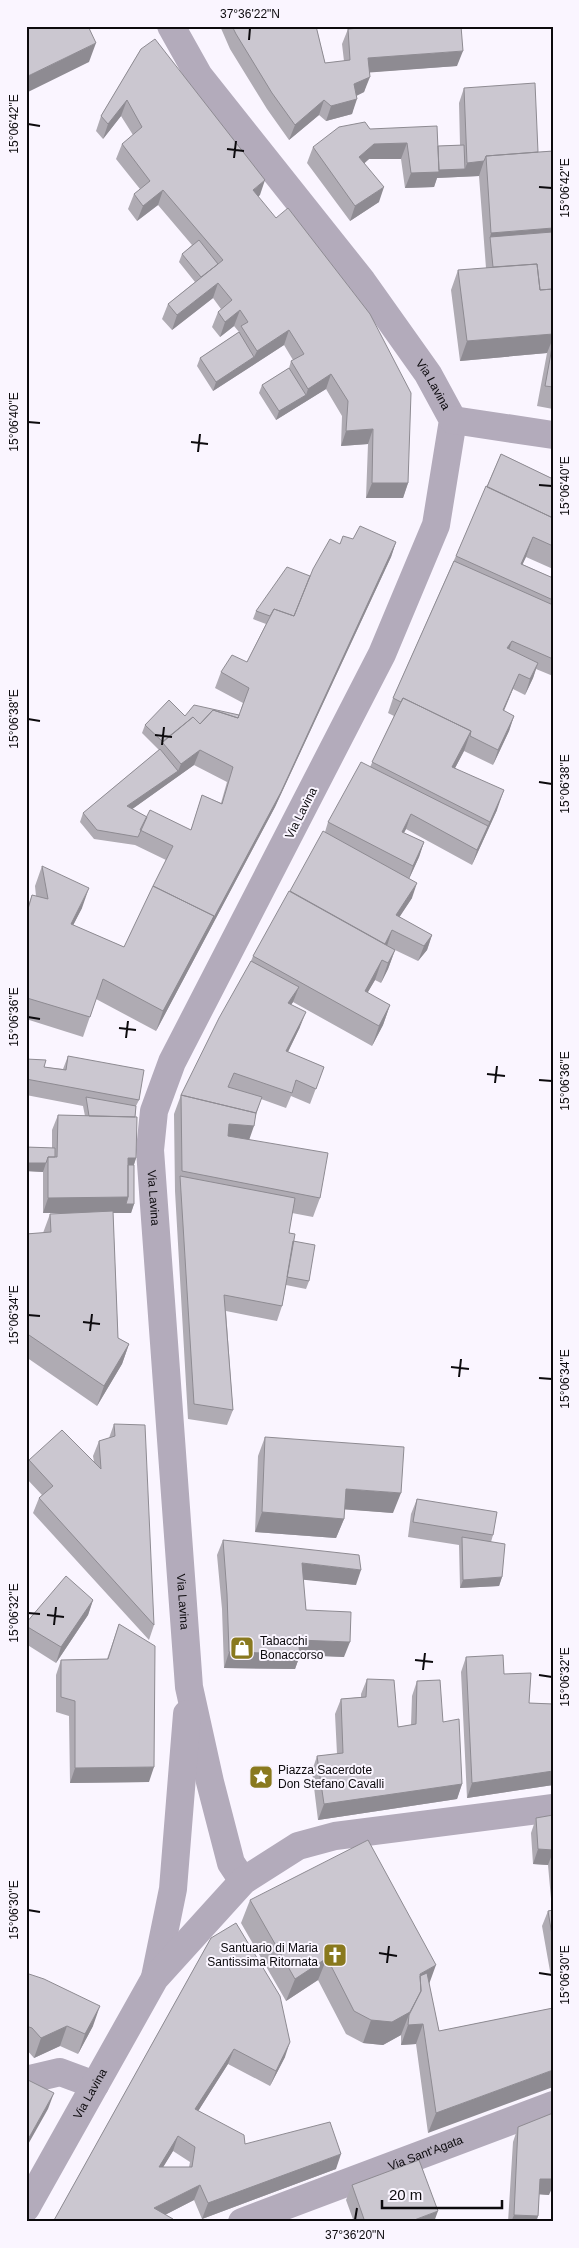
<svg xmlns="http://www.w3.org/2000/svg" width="579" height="2248" font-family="Helvetica,sans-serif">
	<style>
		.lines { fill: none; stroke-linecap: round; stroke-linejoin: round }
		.minor { stroke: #b3abbb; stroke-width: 28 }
		.tertiary { stroke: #b3abbb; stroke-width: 28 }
		.wall { fill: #afabb3; fill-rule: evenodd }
		.shaded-wall { fill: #8e8b92 }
		.building { fill: #cbc7d0; stroke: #8e8b92; fill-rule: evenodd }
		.ticks { fill: none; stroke: #0c0a0d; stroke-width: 2 }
		.labels { text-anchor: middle; stroke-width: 4; stroke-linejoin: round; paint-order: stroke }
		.street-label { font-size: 12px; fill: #0c0a0d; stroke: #faf5ff }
		.poi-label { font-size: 12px; fill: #0c0a0d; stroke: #faf5ff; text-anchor: start }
		.neatline { fill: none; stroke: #0c0a0d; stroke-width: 2 }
		.ticks-label { font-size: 12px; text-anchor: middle; fill: #0c0a0d }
	</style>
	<rect width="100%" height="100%" fill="#faf5ff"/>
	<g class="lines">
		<g class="minor">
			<path d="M26,2080L60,2072L95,2085"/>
			<path id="s1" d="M242,2222L553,2105"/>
		</g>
		<g class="tertiary">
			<path id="s2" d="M171,26L199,76L362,281L428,374L453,420L436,525L382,654L172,1062L154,1111L150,1150L189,1687L210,1782L231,1863L243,1881"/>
			<path d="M453,420L553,435"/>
			<path d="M155,1977L173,1889L187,1714"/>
			<path id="s3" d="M26,2208L155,1978L243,1881L298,1846L335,1836L553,1808"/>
		</g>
	</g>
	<path class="wall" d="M220,26H316L325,63L344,61L342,44L348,29L457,66L370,72L364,92L356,96L352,114L326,121L319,115L289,140L267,109L230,49Z
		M141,49L260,195L258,196L408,483L403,498H366L368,444L341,446L342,416L326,389L276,420L259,393L262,385L289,368L291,361L293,360L284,345L213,391L197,366L200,358L239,332L234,326L220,337L212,327L218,312L221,309L213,298L172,330L162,319L168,304L195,282L179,262L182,254L192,245L158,205L137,221L128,209L134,194L140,189L116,159L122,144L133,135L121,116L103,139L96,131L101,116Z
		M464,88L538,152L553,151V409L537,406L547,353L460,361L451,290L458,270L486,268L479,176L437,178L434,187L405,188L401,159H369L364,163L379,202L350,221L307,163L313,147L370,129L438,146L460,145L459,103Z
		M501,454L553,479V569L526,557L522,564L553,578V676L536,669L533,678L525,695L513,689L504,711L514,716L509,731L493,765L464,751L455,768L497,810L472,865L406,829L404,833L424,842L419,857L409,879L412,898L399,917L432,935L427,950L418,961L395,950L388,969L381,983L375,980L367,993L390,1005L383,1025L372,1046L293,1002L291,1005L300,1027L288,1052L324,1067L310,1104L291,1096L286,1108L261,1099L256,1115L249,1139L320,1198L313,1217L292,1213L289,1233L293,1241L309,1281L306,1289L286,1285L282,1306L277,1321L226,1311L233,1410L227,1425L188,1419L175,1191L174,1114L181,1095L251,961L253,956L325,832L328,822L370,767L394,716L388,713L393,698Z
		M353,539L396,542L391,557L275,807L156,1031L96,999L83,1037L26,1019V911L32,895L36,896L35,886L42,866L82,908L73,925L124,947L166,860L135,845L94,839L80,822L83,813L159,750L142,733L145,725L185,716L239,715L243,703L215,688L221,672L247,662L266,624L253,619L256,611L310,576L340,544ZM194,765L227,782L221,803L202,795L191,830L147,817L132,809Z
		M68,1056L139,1100L136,1106L135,1117L136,1158L134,1165V1204L131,1213H113L118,1338L129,1344L122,1364L97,1406L26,1357V1234L43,1233L50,1214L65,1213H43V1172L26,1171V1147L52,1148V1130L58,1115L85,1116L83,1106L26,1095V1059L44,1067L63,1069Z
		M114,1424L154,1625L149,1640L33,1513L39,1498L42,1495L26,1478V1468L29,1460L94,1462L93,1456L99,1441L109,1438Z
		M265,1437L393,1513L344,1509V1519L336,1538L255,1532L258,1456Z
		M417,1499L493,1535L491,1542L502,1577L499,1586L460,1588L459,1545L408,1537L411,1514Z
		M223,1540L356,1585L303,1579L306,1610L344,1657L300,1655L295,1669L224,1668L222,1609L217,1555Z
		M93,1600L88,1615L56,1663L26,1644V1623Z
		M119,1624L149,1782L70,1783L69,1716L56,1712V1675L61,1660L107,1659Z
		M466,1657L504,1674L529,1703L553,1704V1785L467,1798L461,1672Z
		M367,1679L398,1727L411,1725L412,1696L417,1681L443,1722L462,1784L457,1799L318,1820L312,1771L317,1756L337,1754L335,1714L341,1699L361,1697V1694Z
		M553,1815V1988L542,1926L548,1911L552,1910L548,1865L533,1864L531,1833L536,1818Z
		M250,1900L429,1985L439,2031L553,2008L428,2133L416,2044L401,2045V2035L383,2045L363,2043L346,2034L318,1980L286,2001L241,1923Z
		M211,1938L285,2057L270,2086L228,2064L198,2111L245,2144L336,2169L202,2219L194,2200L165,2215L53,2222ZM173,2151L190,2162L189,2167H163Z
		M26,1973L93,2026L78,2054L60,2046L34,2058L26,2049Z
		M518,2127L549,2195L539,2194L538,2216L536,2222H508L513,2142Z
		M352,2185L434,2222H354L346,2200Z"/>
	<path class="shaded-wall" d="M96,43L89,62L26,93V77Z
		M463,51L457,66L363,73L368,58Z
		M370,77L364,92L348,100L354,84Z
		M357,99L352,114L326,121L331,106Z
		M127,100L121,116L103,139L108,124Z
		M324,100L319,115L289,140L295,125Z
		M407,143L401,159H369L354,173L359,157L374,144Z
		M484,161L479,176L437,178L434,187L405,188L411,173L436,170L465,169L467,163Z
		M265,180L260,195L248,205L253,190Z
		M384,187L379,202L350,221L355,206Z
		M163,190L158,205L137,221L143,206Z
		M553,228V247L490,237L491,233Z
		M218,283L213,298L172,330L177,315Z
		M240,310L234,326L220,337L225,322Z
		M289,330L284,345L213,391L216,382L254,357L257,351Z
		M553,334V338L547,353L460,361L467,341Z
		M331,374L326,389L276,420L279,411L306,395L308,389Z
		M373,429L368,444L341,446L346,431Z
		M372,483H408L403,498H366Z
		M533,537L526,557L514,583L521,564Z
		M396,542L391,557L275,807L156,1031L163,1011Z
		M512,641L507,656V648Z
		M538,663L533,678L525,695L530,679Z
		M519,674L513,689L497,726L503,710Z
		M514,716L509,731L493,765L498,750Z
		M471,731L464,751L445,787L452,767Z
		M200,750L194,765L124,815L127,806L178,771L181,764Z
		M504,790L497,810L472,865L477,850Z
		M411,814L406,829L396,847L402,832Z
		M424,842L419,857L408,881L413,866Z
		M417,883L412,898L391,930L396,915Z
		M89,888L82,908L64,943L71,924Z
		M392,930L387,946L382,948Z
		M432,935L427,950L418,961L424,946Z
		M395,950L388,969L381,983L388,963Z
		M382,960L375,980L357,1011L365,991Z
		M299,987L293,1002L282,1018L288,1003Z
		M390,1005L383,1025L372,1046L379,1026Z
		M306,1012L300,1027L281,1066L286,1051Z
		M229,1124L254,1126L247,1146L222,1143Z
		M128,1158H136L131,1173H126Z
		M26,1163H46L43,1172L26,1171Z
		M128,1197L134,1204L131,1213H43L48,1198Z
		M129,1344L122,1364L97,1406L104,1386Z
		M346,1489L401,1493L393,1513L339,1509Z
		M262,1512L344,1519L336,1538L255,1532Z
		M302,1563L361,1570L356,1585L296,1579Z
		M502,1577L499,1586L460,1588L463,1580Z
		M93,1600L88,1615L56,1663L61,1647Z
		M298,1640L350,1642L344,1657L300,1655L295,1669L224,1668L229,1652Z
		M154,1767L149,1782L70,1783L75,1768Z
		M553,1771V1785L467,1798L472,1783Z
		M462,1784L457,1799L318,1820L324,1804Z
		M538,1849L553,1850V1852L548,1865L533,1864Z
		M327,1958L318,1980L286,2001L295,1979Z
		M436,1965L428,1987L420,1992V1974Z
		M100,2006L93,2026L78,2054L85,2034Z
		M410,2012L401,2035L383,2045L363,2043L371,2020Z
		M423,2024L416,2044L401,2045L408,2025Z
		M67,2026L60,2046L34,2058L41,2038Z
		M290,2042L285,2057L270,2086L276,2071Z
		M234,2049L228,2064L190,2124L195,2109Z
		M553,2070V2087L428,2133L436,2113Z
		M54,2093L48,2109L26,2148V2143Z
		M178,2136L173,2151L154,2182L159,2167Z
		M341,2154L336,2169L202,2219L208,2203Z
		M540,2179H553V2186L549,2195L534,2194Z
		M200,2185L194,2200L151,2222L154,2208Z
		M438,2211L434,2222H409Z
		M514,2215L538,2216L536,2222H511Z"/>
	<path class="building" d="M26,26H88L96,43L26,77Z
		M232,26H316L325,63L350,60L348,29L383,26H461L463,51L368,58L370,77L354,84L357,99L331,106L324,100L295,125L272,93L236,34Z
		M155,39L265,180L253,190L276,218L288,208L370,314L411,393L408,483H372L373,429L346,431L348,401L331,374L308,389L291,361L304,354L289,330L257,351L241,326L248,322L240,310L225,322L218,312L232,300L218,283L177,315L168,304L223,260L163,190L143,206L134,194L150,181L122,144L142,127L127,100L108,124L101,116L141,49Z
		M535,83L538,152L486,156L484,161L467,163L464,88Z
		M365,122L370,129L437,126L439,172L411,173L407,143L374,144L359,157L384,187L355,206L313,147L339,127Z
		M464,145L465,169L439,170L438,146Z
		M553,151V228L491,233L486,156Z
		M552,232L553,242V289L540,290L537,264L493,267L490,237Z
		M199,240L218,264L201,277L182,254Z
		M537,264L540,290L553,289V334L467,341L458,270Z
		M239,332L254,357L216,382L200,358Z
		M553,342V387L545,386Z
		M289,368L306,395L279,411L262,385Z
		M501,454L553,479V518L487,487Z
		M486,486L553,518V546L533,537L521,564L553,578V600L456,556Z
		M360,526L396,542L281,792L212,921L214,916L153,886L173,846L140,830L150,810L191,830L202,795L222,804L233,767L200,750L181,764L162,742L193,717L200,724L213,710L238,718L249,688L221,672L232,655L247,662L274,609L294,616L313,569L330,539L340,544L343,536L353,539Z
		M454,561L553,605V659L512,641L507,648L538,663L530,679L519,674L503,710L514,716L498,750L470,736L471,731L403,698L401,702L393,698Z
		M287,567L310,576L294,616L274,609L270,616L256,611Z
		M403,698L471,731L452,767L504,790L490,822L372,762Z
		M169,700L185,716L194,705L239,715L238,718L213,710L200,724L193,717L163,742L145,725Z
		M160,749L178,771L127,806L147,817L138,837L97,830L83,813Z
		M361,762L488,826L477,850L411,814L402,832L424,842L413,866L328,822Z
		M323,831L417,883L396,915L432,935L424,946L392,930L385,944L290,891Z
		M42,866L89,888L71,924L124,947L153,886L214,916L163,1011L103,979L90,1017L27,998L26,1000V916L32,895L48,899Z
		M289,891L395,950L388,963L382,960L365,991L390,1005L379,1026L253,956Z
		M251,961L299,987L288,1003L306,1012L286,1051L324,1067L316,1089L296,1080L292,1093L234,1073L228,1087L262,1097L256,1113L181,1095L219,1018Z
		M68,1056L144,1070L139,1100L26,1079V1059L46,1060L44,1067L66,1070Z
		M181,1095L256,1113L254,1126L229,1124L228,1136L328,1153L320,1198L182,1171Z
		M86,1097L136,1106L135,1117L89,1116Z
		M58,1115L137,1117L136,1158H128V1197L48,1198V1157H57Z
		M26,1147L55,1148V1157H48L46,1163H26Z
		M128,1165H134V1204H126L128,1197Z
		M180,1176L295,1198L289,1233L295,1234L282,1306L224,1295L233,1410L194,1404Z
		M113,1211L118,1338L129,1344L104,1386L26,1333V1234L51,1232L50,1214Z
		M293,1241L315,1245L309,1281L287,1277Z
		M114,1424L145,1425L154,1625L39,1498L53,1486L29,1460L62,1430L101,1469L99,1441L115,1436Z
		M265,1437L404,1447L401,1493L346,1489L344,1519L262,1512Z
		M417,1499L497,1512L493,1535L413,1522Z
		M462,1537L505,1544L502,1577L463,1580Z
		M223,1540L359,1555L361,1570L302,1563L306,1610L351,1612L350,1642L298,1640L300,1654L229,1652L227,1594Z
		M66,1576L93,1600L61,1647L26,1626V1623Z
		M119,1624L155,1646L154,1767L75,1768V1701L61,1697V1660L108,1659Z
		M503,1655L504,1674L531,1673L529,1703L553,1704V1771L472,1783L466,1657Z
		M367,1679L394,1680L398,1727L416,1724L417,1681L440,1680L443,1722L459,1719L462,1784L324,1804L317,1756L343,1753L341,1699L366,1697Z
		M553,1815V1850L538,1849L536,1818Z
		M368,1840L436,1965L420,1974L421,1991L410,2012L392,2022L371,2020L354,2011L327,1958L295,1979L250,1900Z
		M553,1910V1941L548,1911Z
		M236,1923L280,1996L290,2042L276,2071L234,2049L195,2109L244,2135L245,2144L330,2122L341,2154L208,2203L200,2185L154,2208L173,2219L170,2222H53L211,1938ZM178,2136L195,2147L192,2167H159Z
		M26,1973L44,1979L100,2006L85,2034L67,2026L41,2038L32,2028L26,2026Z
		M427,1973L439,2031L553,2008V2070L436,2113L423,2024L408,2025L409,2015L421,1991L420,1976Z
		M26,2079L54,2093L26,2143Z
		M553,2113V2179H540L538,2216L514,2215L518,2127Z
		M419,2160L438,2211L409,2222H365L352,2185Z"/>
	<path class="ticks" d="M249,40L250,28M28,124L40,126M227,149L244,151M234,158L236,141M539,187L552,188M28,422L40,423M191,442L208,444M198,452L200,434M539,485L552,486M28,719L40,721M155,735L172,737M162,745L164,727M539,782L552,784M28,1017L40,1019M119,1028L136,1030M126,1038L128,1021M487,1074L505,1076M539,1080L552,1081M495,1083L497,1066M28,1315L40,1316M83,1322L100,1324M90,1331L92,1314M451,1367L469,1369M459,1377L461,1359M539,1378L552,1379M28,1613L40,1614M47,1615L64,1617M54,1625L56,1607M415,1660L433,1662M423,1670L425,1653M539,1675L552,1677M28,1910L40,1912M379,1953L397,1956M387,1963L389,1946M539,1973L552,1975M355,2220L357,2208"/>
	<defs>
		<g id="shop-square" transform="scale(1.25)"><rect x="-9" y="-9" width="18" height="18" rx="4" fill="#89791e" stroke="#faf5ff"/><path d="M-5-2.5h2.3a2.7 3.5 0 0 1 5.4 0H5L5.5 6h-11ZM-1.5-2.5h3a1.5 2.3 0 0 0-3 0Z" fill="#fff"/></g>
		<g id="sight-square" transform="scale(1.25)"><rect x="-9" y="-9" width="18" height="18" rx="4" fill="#89791e" stroke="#faf5ff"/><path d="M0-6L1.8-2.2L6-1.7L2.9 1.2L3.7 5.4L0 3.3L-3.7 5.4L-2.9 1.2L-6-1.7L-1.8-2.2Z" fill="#fff"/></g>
		<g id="church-square" transform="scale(1.25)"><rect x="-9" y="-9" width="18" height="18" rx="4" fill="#89791e" stroke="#faf5ff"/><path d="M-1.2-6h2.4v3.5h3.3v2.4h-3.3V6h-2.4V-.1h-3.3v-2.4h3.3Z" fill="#fff"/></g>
	</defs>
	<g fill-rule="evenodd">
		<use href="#shop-square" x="242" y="1648"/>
		<use href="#sight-square" x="261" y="1777"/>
		<use href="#church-square" x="335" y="1955"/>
	</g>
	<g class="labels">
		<g class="street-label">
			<text dy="4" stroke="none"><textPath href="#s2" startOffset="445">Via Lavina</textPath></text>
			<text transform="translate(301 813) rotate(-63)" y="4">Via Lavina</text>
			<text dy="4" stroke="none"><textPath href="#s2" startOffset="1330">Via Lavina</textPath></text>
			<text dy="4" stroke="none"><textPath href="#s2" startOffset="1735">Via Lavina</textPath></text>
			<text dy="4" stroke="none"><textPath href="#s3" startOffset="131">Via Lavina</textPath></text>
			<text dy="4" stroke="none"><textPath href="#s1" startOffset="196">Via Sant'Agata</textPath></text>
		</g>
		<g class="poi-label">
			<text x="260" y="1645">Tabacchi<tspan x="260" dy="14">Bonaccorso</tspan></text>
			<text x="278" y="1774">Piazza Sacerdote<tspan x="278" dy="14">Don Stefano Cavalli</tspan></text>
			<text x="318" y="1952" text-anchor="end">Santuario di Maria<tspan x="318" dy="14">Santissima Ritornata</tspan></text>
		</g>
	</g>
	<rect width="579" height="2248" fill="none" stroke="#faf5ff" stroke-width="55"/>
	<path d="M382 2200v8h120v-8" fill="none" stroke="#0c0a0d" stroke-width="2.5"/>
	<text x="389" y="2200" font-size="15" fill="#0c0a0d" stroke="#faf5ff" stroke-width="4" paint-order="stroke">20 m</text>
	<rect x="28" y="28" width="524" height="2192" class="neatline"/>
	<g class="ticks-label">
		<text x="250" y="18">37°36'22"N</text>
		<text transform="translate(14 124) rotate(-90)" y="4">15°06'42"E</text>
		<text transform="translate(565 188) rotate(-90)" y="4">15°06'42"E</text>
		<text transform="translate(14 422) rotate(-90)" y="4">15°06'40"E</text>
		<text transform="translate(565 486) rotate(-90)" y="4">15°06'40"E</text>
		<text transform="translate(14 719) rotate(-90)" y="4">15°06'38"E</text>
		<text transform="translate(565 784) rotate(-90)" y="4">15°06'38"E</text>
		<text transform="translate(14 1017) rotate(-90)" y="4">15°06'36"E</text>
		<text transform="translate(565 1081) rotate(-90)" y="4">15°06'36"E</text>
		<text transform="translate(14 1315) rotate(-90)" y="4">15°06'34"E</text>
		<text transform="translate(565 1379) rotate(-90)" y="4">15°06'34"E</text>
		<text transform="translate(14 1613) rotate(-90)" y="4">15°06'32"E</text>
		<text transform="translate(565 1677) rotate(-90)" y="4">15°06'32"E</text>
		<text transform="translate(14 1910) rotate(-90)" y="4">15°06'30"E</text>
		<text transform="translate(565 1975) rotate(-90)" y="4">15°06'30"E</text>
		<text x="355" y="2239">37°36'20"N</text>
	</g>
</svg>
